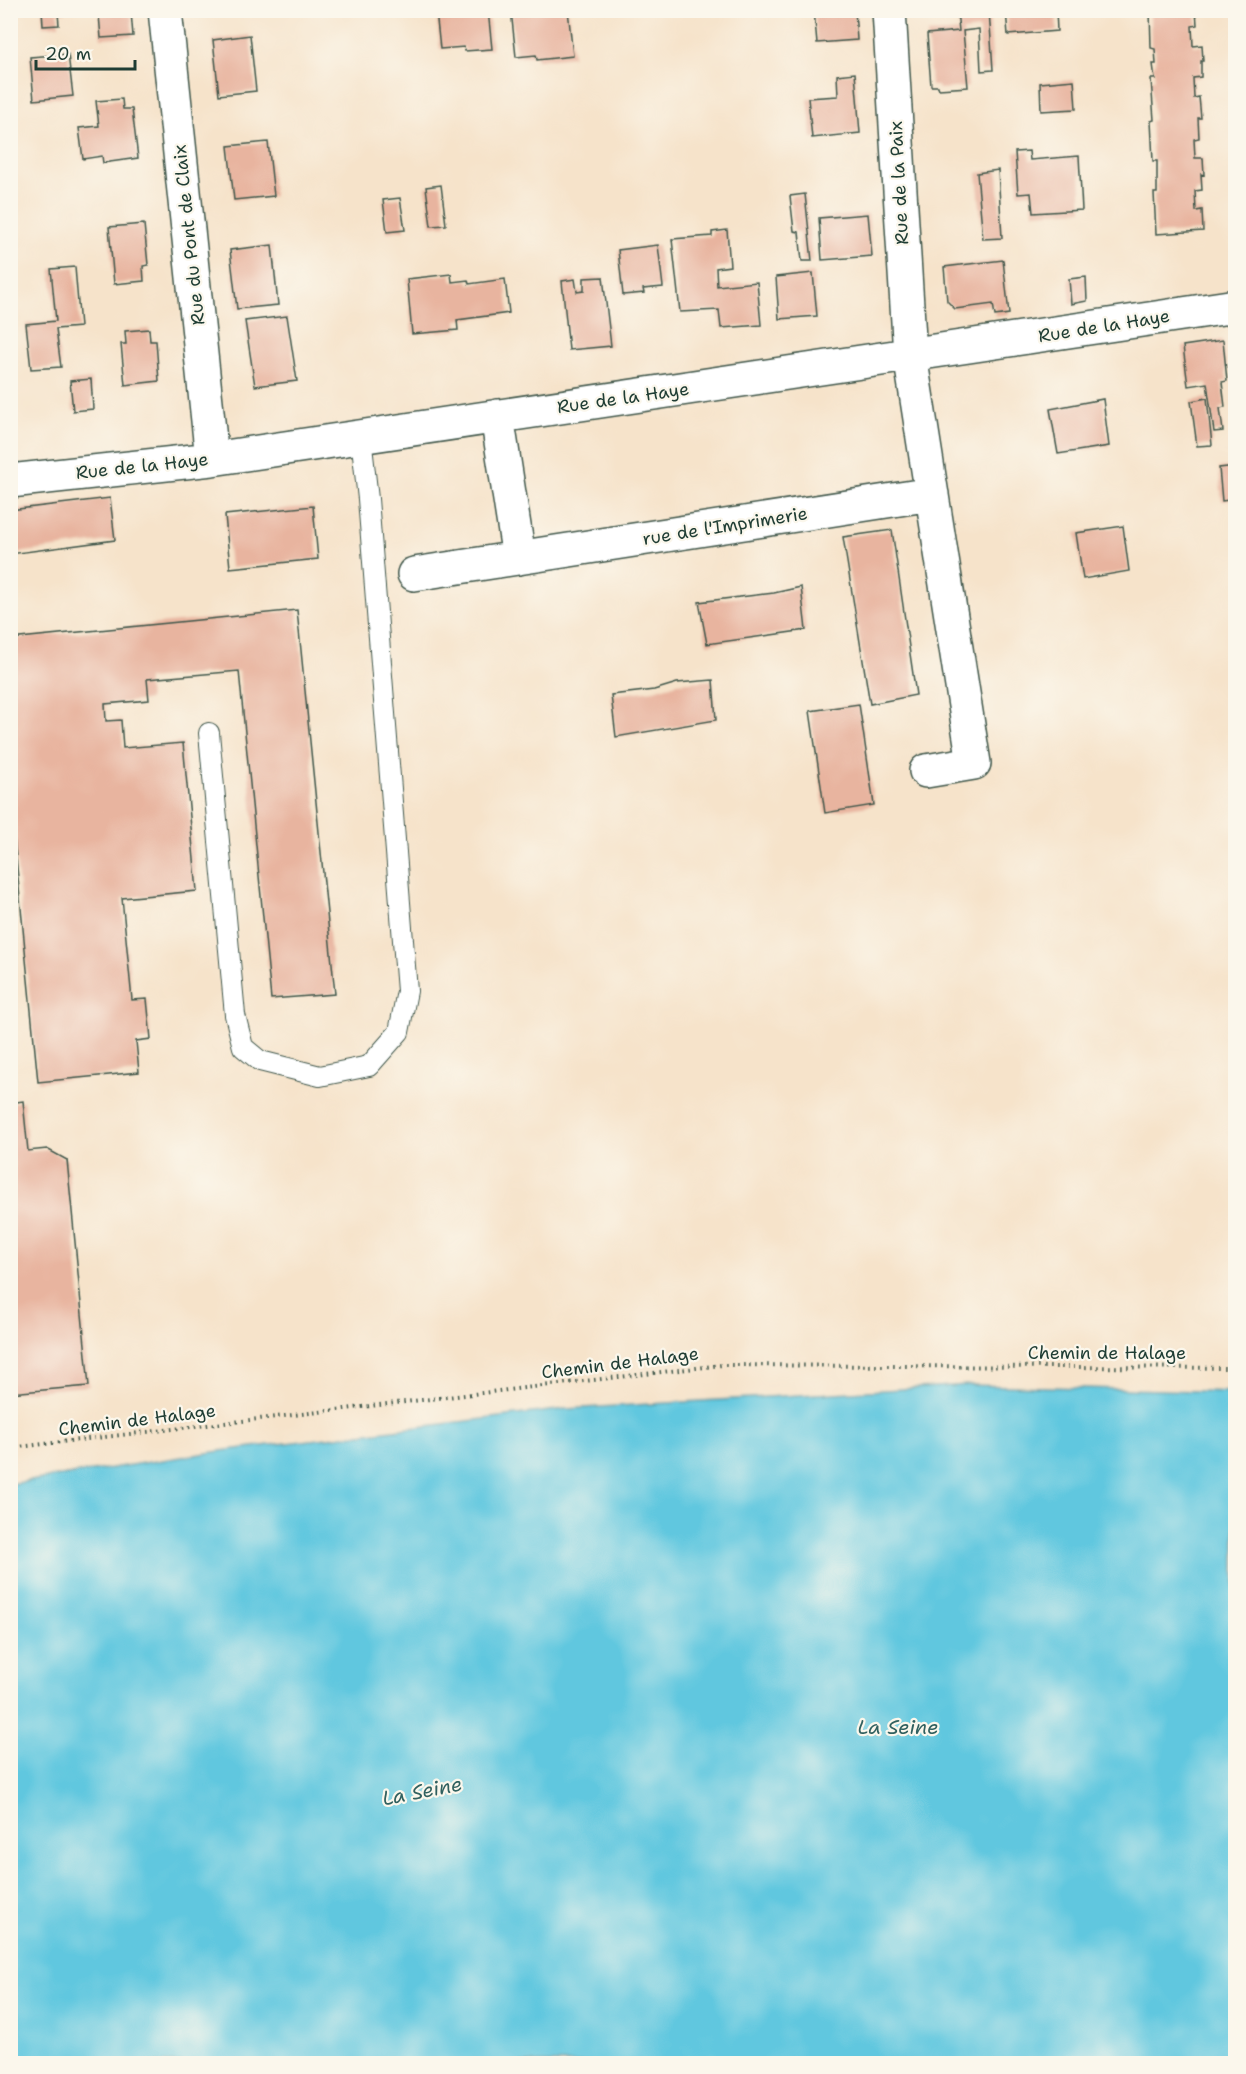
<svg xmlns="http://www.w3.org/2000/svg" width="1246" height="2074" font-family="'Shantell Sans',sans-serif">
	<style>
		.water { fill: #61c7df; stroke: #40828a; stroke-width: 1.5 }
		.building { fill: #e8b49f }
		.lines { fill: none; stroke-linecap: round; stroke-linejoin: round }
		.service-casing { stroke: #3f564a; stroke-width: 22 }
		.minor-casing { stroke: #3f564a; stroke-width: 36 }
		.path { stroke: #3f564a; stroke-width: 4; stroke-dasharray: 1.5 4.5; stroke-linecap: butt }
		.service { stroke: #fff; stroke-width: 20 }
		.minor { stroke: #fff; stroke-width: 33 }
		.labels { text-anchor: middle; stroke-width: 4.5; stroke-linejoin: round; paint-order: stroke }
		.street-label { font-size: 18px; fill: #1f3d34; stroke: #fbf7ec }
		.water-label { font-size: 20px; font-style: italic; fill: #30605f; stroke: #fbf7ec }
	</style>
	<rect width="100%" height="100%" fill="#fbf7ec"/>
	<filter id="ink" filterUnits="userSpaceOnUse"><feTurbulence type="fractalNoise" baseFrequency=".0167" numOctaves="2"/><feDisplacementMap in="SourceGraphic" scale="12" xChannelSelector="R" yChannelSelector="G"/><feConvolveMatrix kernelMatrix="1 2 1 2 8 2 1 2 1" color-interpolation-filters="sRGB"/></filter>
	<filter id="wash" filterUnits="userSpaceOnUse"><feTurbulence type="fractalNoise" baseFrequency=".008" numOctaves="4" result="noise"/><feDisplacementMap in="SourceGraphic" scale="24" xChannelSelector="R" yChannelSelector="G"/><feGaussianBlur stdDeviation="1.35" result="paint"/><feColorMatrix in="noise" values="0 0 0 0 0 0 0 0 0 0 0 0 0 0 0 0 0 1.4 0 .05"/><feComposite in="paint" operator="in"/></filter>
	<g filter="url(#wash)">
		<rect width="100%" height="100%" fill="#f6e3ca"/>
		<path class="water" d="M970,1385L1235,1392V2063H11V1484L220,1451L566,1409Z"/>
		<g id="blocks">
			<path class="building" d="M42,10H66V12L58,13L59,25L43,26Z
				M207,10H241V12L207,16Z
				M488,10L492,49L465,51L464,47L440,49L436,11Z
				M511,10H568L573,56L537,60L536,55L516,57Z
				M814,10H855L857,40L817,43Z
				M957,10H989L993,70L981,71L979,29L963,31L968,87L939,89L938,86H931L927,34L959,31Z
				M1006,10H1056L1057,31L1008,35Z
				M1150,10H1196L1197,25L1192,26L1193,46L1202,45L1203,61H1201V77L1193,78L1194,98L1199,97L1201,118H1198L1199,138L1194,139L1195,158H1203L1204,175L1201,174L1202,190L1195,191L1196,211L1202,210L1203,231L1156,234L1154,193H1157V161H1153L1151,121L1154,120L1151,79H1155L1153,64H1156L1155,49L1151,48Z
				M131,12L133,36L101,38L99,15Z
				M250,35L256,91L219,95L213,40Z
				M68,54L73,96L34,100L30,57Z
				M855,73L860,133L812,138L808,98L838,96L837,75Z
				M1074,80L1076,109L1041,111L1040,83Z
				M122,99L123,109H132L138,158L103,163L102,156L83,159L79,128L99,126L96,101Z
				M268,142L274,196L234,200L228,146Z
				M1029,151L1030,160L1079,156L1082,210L1033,213L1031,193L1018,194L1015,152Z
				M998,170L1002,238L983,239L977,173Z
				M441,185L446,225L431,226L426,187Z
				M805,194L812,261H802L799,232L794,231L790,196Z
				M400,198L405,230L387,232L383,200Z
				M868,214L872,256L822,260L819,218Z
				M144,224L148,265L143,266L144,281L114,284L109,227Z
				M727,230L730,266L716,268L717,286L757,282L761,325L721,328L719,310L680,312L672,239L712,236V232Z
				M272,245L278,305L237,309L230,250Z
				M658,245L663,287L643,289L644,293L623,295L618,250Z
				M1003,260L1009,314L995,316L993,304L955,309L947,301L944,267Z
				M75,267L80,327L56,329L61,367L31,369L26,324L56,321L51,269Z
				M813,273L817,316L779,319L776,277Z
				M451,274L452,282L468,280L469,284L505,279L509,313L457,320L458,330L412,334L407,279Z
				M603,277L611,346L569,350L562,281L575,279L577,292L584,291V278Z
				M1086,277L1087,301L1071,304L1069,279Z
				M287,316L297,381L255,386L245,321Z
				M149,329L150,341H156L159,381L125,385L121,344H126L125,331Z
				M1223,340L1227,381L1222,382L1225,407L1220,408L1223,431L1214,432L1207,383L1188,386L1183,346Z
				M91,379L93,409L73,411L70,381Z
				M1207,398L1212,445L1197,446L1191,401Z
				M1103,399L1109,446L1058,454L1050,409Z
				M1236,466V499L1222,501L1219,468Z
				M110,498L115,540L10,554V510Z
				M313,506L318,559L230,568L225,515Z
				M1123,526L1129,571L1083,579L1076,533Z
				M892,530L916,695L870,704L843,537Z
				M801,587L806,630L707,644L699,602L774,593Z
				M297,610L335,994L271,999L239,671L147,679L149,700L105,704L106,721L121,720L123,748L183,743L197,891L122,898L132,1000L147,999L151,1039L136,1041L139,1072L38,1082L10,796V639Z
				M713,680L716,720L616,737L611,695L654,690L677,683Z
				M859,704L874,805L825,813L810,711Z
				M23,1101L28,1151L47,1149L67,1160L89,1386L10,1393V1103Z"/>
		</g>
	</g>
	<g filter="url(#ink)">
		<use href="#blocks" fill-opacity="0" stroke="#3f564a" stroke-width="1.5"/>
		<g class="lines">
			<g class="service-casing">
				<path id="service" d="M209,733L235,1015L243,1047L260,1061L320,1076L369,1066L399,1032L407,991L368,499L361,437"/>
			</g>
			<g class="minor-casing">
				<path id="minor" d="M165,10L212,459
					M889,10L910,355L974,763L926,771
					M497,416L519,558
					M10,481L212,459L1236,306
					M414,574L932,494"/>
			</g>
			<path class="path" d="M10,1448L722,1365L1236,1368"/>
			<use href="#service" class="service"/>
			<use href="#minor" class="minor"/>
		</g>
	</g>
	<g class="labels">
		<g class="street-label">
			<text transform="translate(899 183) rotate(-93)" y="6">Rue de la Paix</text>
			<text transform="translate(189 235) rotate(-96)" y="6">Rue du Pont de Claix</text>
			<text transform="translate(1104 326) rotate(-9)" y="6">Rue de la Haye</text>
			<text transform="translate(623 398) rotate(-8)" y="6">Rue de la Haye</text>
			<text transform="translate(142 466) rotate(-6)" y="6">Rue de la Haye</text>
			<text transform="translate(725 526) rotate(-9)" y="6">rue de l'Imprimerie</text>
			<text x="1107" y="1359">Chemin de Halage</text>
			<text transform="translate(620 1363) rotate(-7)" y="6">Chemin de Halage</text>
			<text transform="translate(137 1420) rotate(-7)" y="6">Chemin de Halage</text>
		</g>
		<g class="water-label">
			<text x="898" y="1734">La Seine</text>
			<text transform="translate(422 1791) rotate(-11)" y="7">La Seine</text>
		</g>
	</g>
	<rect width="1246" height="2074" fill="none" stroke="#fbf7ec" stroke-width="36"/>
	<path d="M36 60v9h99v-9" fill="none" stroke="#1f3d34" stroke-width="3"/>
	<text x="45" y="60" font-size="18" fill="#1f3d34" stroke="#fbf7ec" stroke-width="4.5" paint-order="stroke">20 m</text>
</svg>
